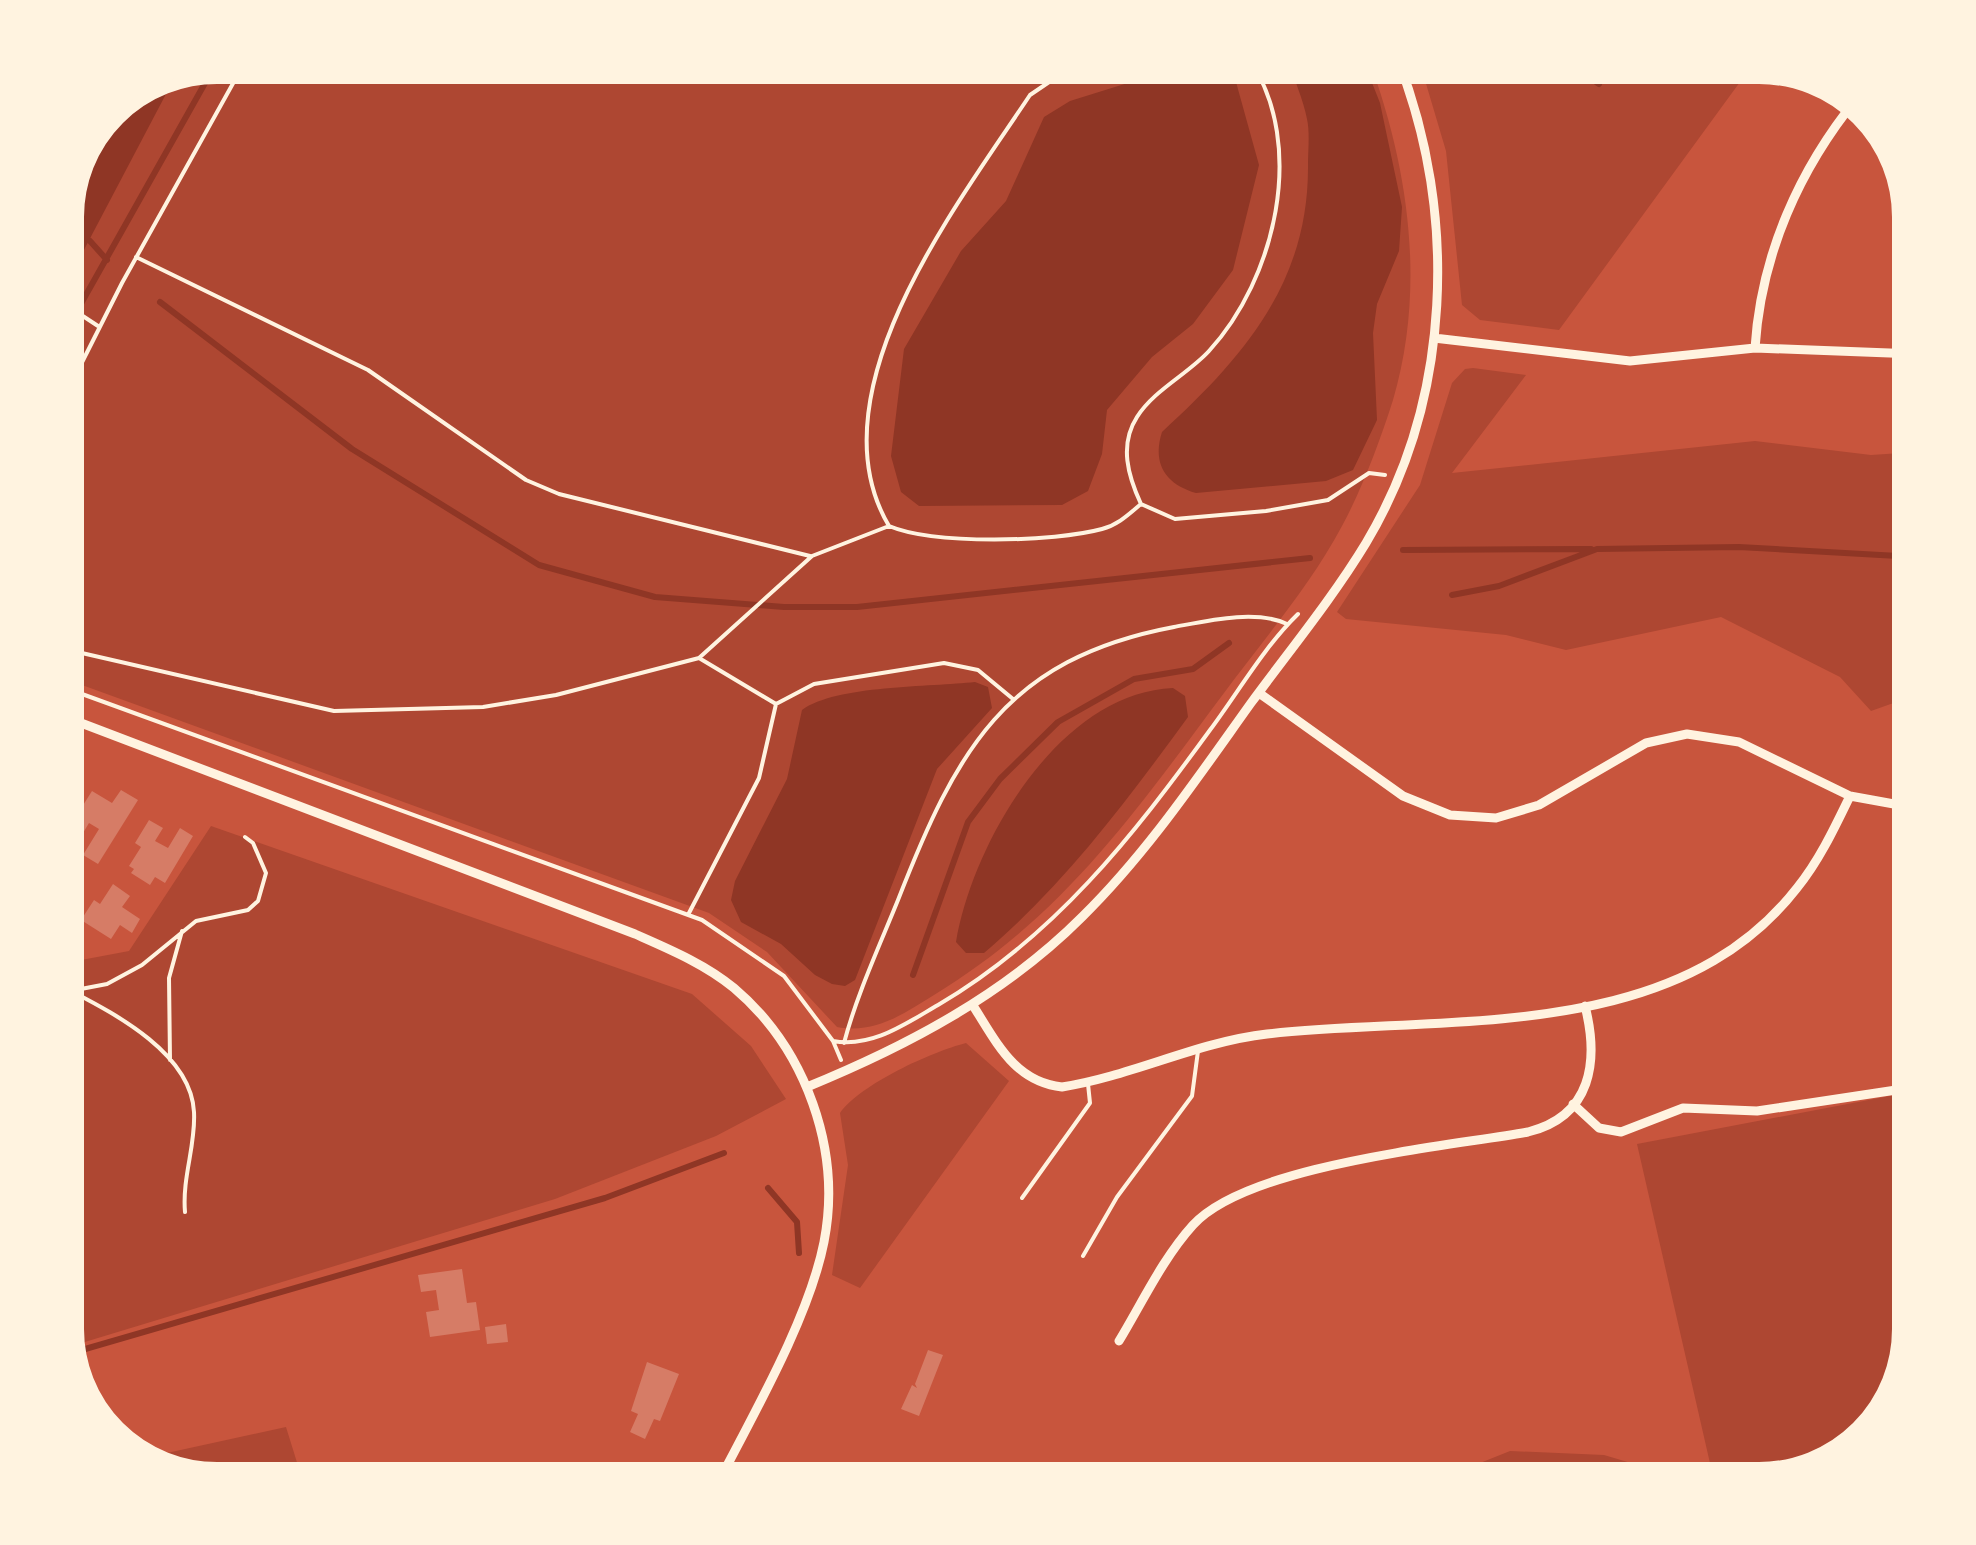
<svg xmlns="http://www.w3.org/2000/svg" width="1976" height="1545" font-family="'Source Sans 3',sans-serif">
	<style>
		.green { fill: #ae4732 }
		.water { fill: #8f3625 }
		.lines { fill: none; stroke-linecap: round; stroke-linejoin: round }
		.stream { stroke: #8f3625; stroke-width: 6 }
		.building { fill: #d67c66 }
		.path { stroke: #fff3e0; stroke-width: 4 }
		.service { stroke: #fff3e0; stroke-width: 4 }
		.minor { stroke: #fff3e0; stroke-width: 9 }
		.rim { fill: none; stroke: #fff3e0; stroke-width: 12 }
	</style>
	<rect width="100%" height="100%" fill="#c8553d"/>
	<path class="green" d="M217,60H1369C1409,168 1426,288 1393,400C1380,441 1362,489 1342,526C1310,586 1264,639 1224,693C1135,812 1064,916 934,995C902,1015 874,1034 837,1027L767,952L709,913L60,677V206L113,99Z
		M1419,60H1756L1559,330L1480,320L1462,305L1446,151Z
		M1473,368L1526,375L1452,473L1755,441L1871,455L1916,452V695L1871,711L1840,677L1721,617L1566,650L1506,635L1346,619L1337,612L1420,485L1452,383L1465,369Z
		M211,826L692,994L751,1046L786,1099L716,1136L555,1199L65,1348L60,1338V964L129,951Z
		M966,1043L1009,1081L860,1288L832,1275L848,1165L840,1113C861,1084 931,1052 966,1043Z
		M1916,1091V1329L1878,1431L1828,1469L1759,1485H1715L1637,1144Z
		M286,1427L304,1485H216L144,1458Z
		M1510,1451L1604,1455L1705,1485H1459L1475,1465Z"/>
	<path class="water" d="M1288,60H1363L1380,103L1402,207L1399,251L1377,304L1373,333L1377,420L1353,470L1326,481L1196,493C1165,484 1152,463 1162,432C1244,357 1309,282 1308,165C1308,150 1310,133 1307,119C1303,99 1294,79 1288,60Z
		M1201,70L1236,82L1259,165L1233,270L1193,324L1152,357L1107,410L1102,454L1088,491L1062,505L919,506L901,492L891,456L904,349L961,251L1006,201L1044,117L1070,101L1163,72Z
		M176,75L76,265L60,256V206L113,99Z
		M975,682L988,687L992,708L937,769L855,980L845,986L832,984L815,975L781,944L741,922L731,900L735,881L787,779L802,710C836,685 931,687 975,682Z
		M1173,688L1185,696L1188,717C1125,803 1065,884 984,953H966L956,942C973,842 1059,693 1173,688Z"/>
	<g class="lines">
		<path class="stream" d="M1565,60L1599,84
			M90,241L107,260
			M160,302L352,449L539,565L655,597L784,607H857L1310,558
			M60,341L218,60
			M1403,550L1591,549
			M1452,595L1499,586L1597,549L1739,547L1916,557
			M913,975L968,822L1000,779L1058,722L1134,679L1193,669L1229,643
			M768,1188L797,1222L799,1253
			M68,1354L605,1198L724,1153"/>
	</g>
	<path class="building" d="M121,790L138,800L98,864L83,855L99,829L89,823L83,833L70,826L92,791L112,803Z
		M149,820L163,828L155,841L168,848L180,828L193,836L165,883L155,877L150,885L131,873L134,869L129,866L141,847L135,843Z
		M113,884L130,896L122,907L140,919L132,933L120,925L111,939L81,920L94,900L100,904Z
		M462,1269L467,1303L476,1302L480,1330L430,1337L426,1312L439,1310L436,1290L421,1292L418,1275Z
		M506,1324L508,1342L487,1344L485,1327Z
		M928,1350L943,1355L919,1416L901,1409L912,1385L917,1388L915,1384Z
		M647,1362L679,1374L660,1421L654,1419L645,1439L630,1432L638,1414L631,1411Z"/>
	<g class="lines">
		<path class="path" d="M1108,60L1058,76L1030,95C959,202 810,393 889,526C934,545 1054,542 1102,529C1118,525 1129,514 1141,504
			M1250,60C1307,146 1275,279 1209,351C1188,374 1154,390 1137,417C1119,445 1128,476 1141,504L1175,519L1266,511L1328,500L1369,473L1385,475
			M136,257L368,370L526,480L559,494L810,556
			M60,301L98,326
			M60,406L122,283L246,60
			M60,648L334,711L483,707L556,695L699,658L812,556L889,526
			M699,658L776,704
			M60,686L702,920L784,976L833,1041C872,1048 905,1024 938,1005C1055,936 1132,837 1210,730C1239,691 1264,647 1298,614
			M689,913L759,778L776,704L814,684L944,663L978,670L1013,699
			M73,992C117,1015 191,1054 194,1112C196,1145 182,1177 185,1212
			M60,993L107,984L142,965L196,921L248,910L258,901L266,873L253,843L245,837
			M833,1041L841,1060
			M844,1043C857,994 879,947 898,900C956,752 1004,659 1174,627C1206,621 1256,609 1287,624
			M170,1060L169,978L182,931"/>
		<path class="service" d="M1022,1198L1090,1103L1088,1084
			M1083,1256L1117,1197L1192,1096L1198,1051
			M1528,1485L1568,1481L1575,1485"/>
		<path class="minor" d="M1434,338L1630,361L1755,348L1916,354
			M1755,348C1761,255 1799,169 1858,97
			M1259,693L1403,796L1450,815L1496,818L1539,805L1646,743L1687,734L1739,742L1850,796L1916,808
			M60,715L635,934C669,949 705,964 734,988C806,1049 842,1150 824,1242C809,1318 753,1415 717,1485
			M972,1004C996,1041 1014,1082 1062,1087C1132,1076 1197,1042 1267,1034C1444,1014 1674,1046 1797,888C1819,861 1835,827 1850,796
			M807,1087C907,1046 1004,995 1082,917C1147,853 1198,777 1251,703C1290,650 1332,599 1366,543C1452,399 1458,214 1398,60
			M1573,1104L1599,1128L1621,1132L1683,1108L1757,1111L1916,1087
			M1119,1341C1142,1303 1163,1258 1193,1225C1248,1165 1444,1147 1528,1132C1592,1116 1599,1061 1585,1006"/>
	</g>
	<path d="M0 0H1976V1545H0ZM217 78H1759A139 139 0 0 1 1898 217V1329A139 139 0 0 1 1759 1468H217A139 139 0 0 1 78 1329V217A139 139 0 0 1 217 78Z" fill="#fff3e0" fill-rule="evenodd"/>
	<path class="rim" d="M217 78H1759A139 139 0 0 1 1898 217V1329A139 139 0 0 1 1759 1468H217A139 139 0 0 1 78 1329V217A139 139 0 0 1 217 78Z"/>
</svg>
